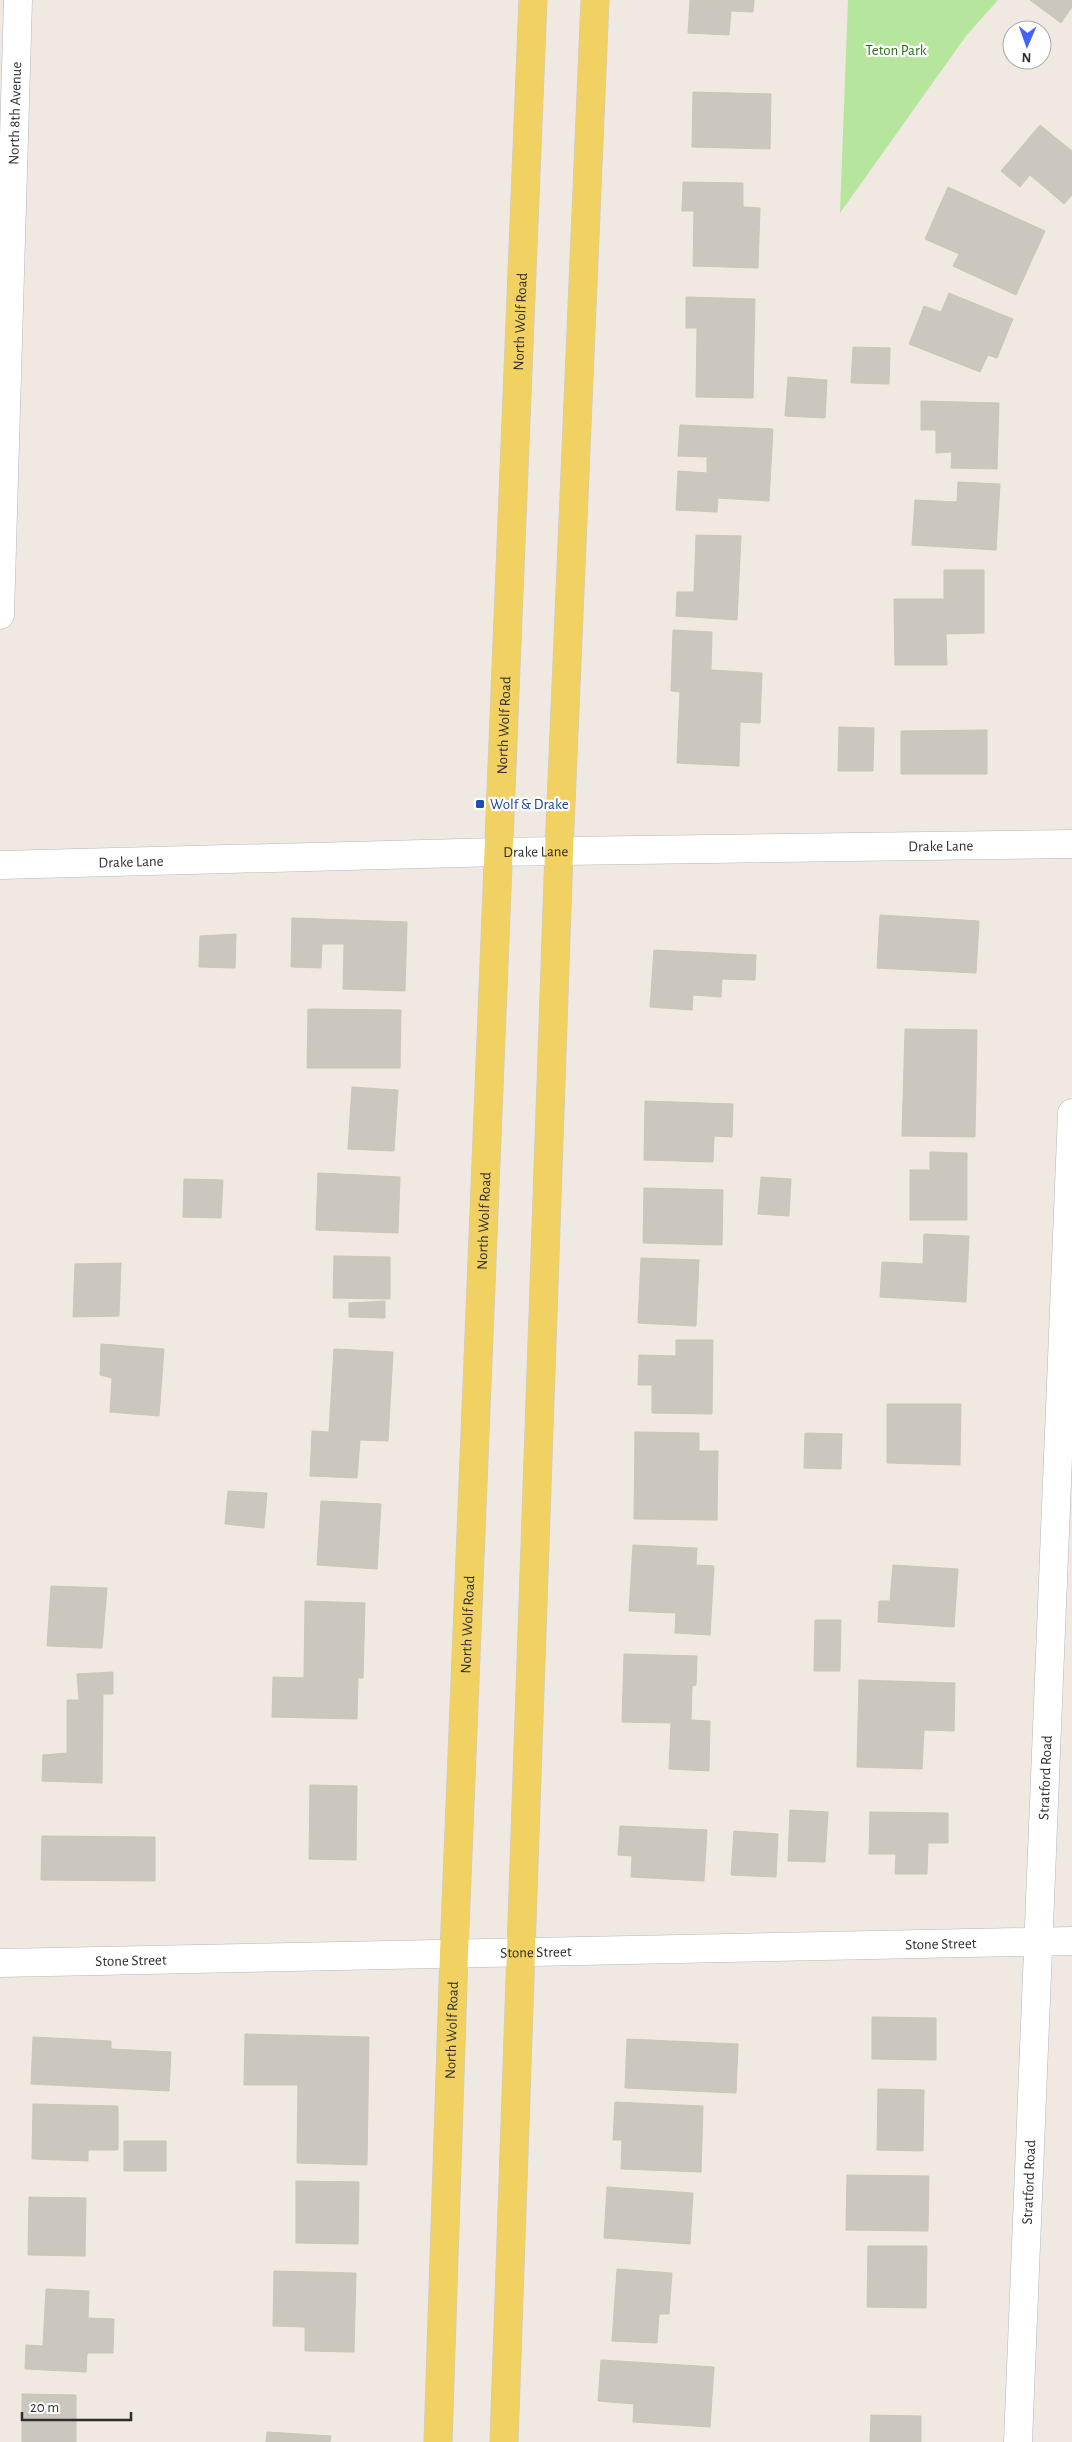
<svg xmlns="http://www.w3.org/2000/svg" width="1072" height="2442" font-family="'Alegreya Sans',sans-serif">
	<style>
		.green { fill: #b6e59e }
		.building { fill: #cbc7bf; stroke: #cbc5ba }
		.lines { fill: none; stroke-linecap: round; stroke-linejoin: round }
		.minor-casing { stroke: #b4b7c1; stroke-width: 29 }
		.major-casing { stroke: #c9c9c9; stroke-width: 29 }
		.minor { stroke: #fff; stroke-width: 28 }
		.major { stroke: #f2d163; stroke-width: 28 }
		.transit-dot { fill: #1a4fb4; stroke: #fff; stroke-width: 2 }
		.labels { text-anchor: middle; stroke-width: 4.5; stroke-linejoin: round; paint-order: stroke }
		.park-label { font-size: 15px; fill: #2c6e1b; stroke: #fff }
		.street-label { font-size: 15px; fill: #2e2e2e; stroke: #fff }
		.transit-label { font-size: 15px; fill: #164399; stroke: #fff; text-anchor: start }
	</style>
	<rect width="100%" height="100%" fill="#efe9e1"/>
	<path class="green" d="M848,0H998L966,36L840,213Z"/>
	<path class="building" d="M690,0H754L753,12L731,11L729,35L688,33Z
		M1030,0H1072V7L1061,23Z
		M693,92L771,94L770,149L692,147Z
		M1040,125L1072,151V195L1064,204L1030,175L1020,187L1001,171Z
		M683,182L743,183V207L760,208L758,268L693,266L694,211H682Z
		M948,187L1045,231L1016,295L953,266L959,254L925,239Z
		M949,293L1013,319L997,358L988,355L980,372L909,344L924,306L941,312Z
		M686,297L755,299L753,398L696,397L697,328H686Z
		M853,347L890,348L889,384L851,383Z
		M788,377L827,380L825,418L785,416Z
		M921,401L999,403L997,469L951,468L952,452L936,453V430H921Z
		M680,425L773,429L769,501L718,498L717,512L676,510L678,471L707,473V457L678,456Z
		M958,482L1000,484L996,550L912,545L915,500L957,502Z
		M696,535L741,536L737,620L676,616L677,592H694Z
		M944,570H984V633L946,634L947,665H895L894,599H944Z
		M673,630L712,632L711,670L762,673L760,723L740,722L739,766L677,763L680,692L671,691Z
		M839,727L874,728L873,771H838Z
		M987,730V774H901V731Z
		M880,915L979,921L976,973L877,968Z
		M292,918L407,922L405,991L343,989L344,944H322L321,968L291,967Z
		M236,934L235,968L199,967L200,936Z
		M654,950L756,955L755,980L722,979L721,997L693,995L692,1010L650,1007Z
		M308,1009L401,1010L400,1068H307Z
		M905,1029L977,1030L975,1137L902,1136Z
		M352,1087L398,1090L394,1151L348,1149Z
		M645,1101L733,1104L732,1137L714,1136L713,1162L644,1160Z
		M930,1152L967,1153V1220H910V1170H930Z
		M318,1173L400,1177L398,1233L316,1230Z
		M761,1177L791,1179L789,1216L758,1214Z
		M184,1179L223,1180L221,1218L183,1217Z
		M644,1188L723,1190L722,1245L643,1243Z
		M924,1234L969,1236L966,1302L880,1297L882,1262L923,1264Z
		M334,1256L390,1257V1299L333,1298Z
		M641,1258L699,1260L696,1326L638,1323Z
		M121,1263L119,1316L73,1317L75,1264Z
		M385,1301V1318L349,1317V1303Z
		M676,1340H713L712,1414L652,1413V1385H638L639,1355L676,1356Z
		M101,1344L164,1349L159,1416L110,1412L112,1378L100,1375Z
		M334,1349L393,1352L388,1441L360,1440L357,1478L310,1476L312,1431L329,1432Z
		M887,1404H961L960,1465L887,1463Z
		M635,1432L699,1433V1451H718L717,1520L634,1519Z
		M805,1433L842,1434L841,1469L804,1468Z
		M228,1491L267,1493L264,1528L225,1524Z
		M321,1501L381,1504L377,1569L317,1565Z
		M633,1545L697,1548L696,1565L714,1566L710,1635L675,1633L676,1613L629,1611Z
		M893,1565L958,1569L954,1627L878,1622L879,1601H890Z
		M51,1586L107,1588L102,1648L47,1646Z
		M305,1601L365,1603L363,1678H358L357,1719L272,1717L273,1677L304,1678Z
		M815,1620H841L840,1671H814Z
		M624,1654L697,1656L696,1685L692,1686L691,1720L710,1721L709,1771L669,1769L671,1723L622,1722Z
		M113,1672V1694H103L102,1783L42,1781L43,1755L67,1753V1700H79L77,1674Z
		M859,1680L955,1683L954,1731L924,1730L922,1769L857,1767Z
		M310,1785L357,1786L356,1860L309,1859Z
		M790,1810L828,1812L825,1862L788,1861Z
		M870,1812L948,1813V1843H928L927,1874H895L896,1854H869Z
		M620,1826L707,1830L704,1881L631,1877L632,1856L618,1855Z
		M734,1831L778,1834L776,1877L731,1875Z
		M42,1836L155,1837V1881L41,1880Z
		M872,2017L936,2018V2060L872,2059Z
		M245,2034L369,2037L367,2165L297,2163L298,2085H244Z
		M33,2037L111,2041V2049L171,2052L169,2091L31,2084Z
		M627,2039L738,2044L736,2093L625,2088Z
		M878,2089L924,2090L923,2151L877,2150Z
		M615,2102L703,2106L701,2172L621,2169L622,2140H613Z
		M33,2104L118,2106V2150H88V2161L32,2159Z
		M124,2141H166V2171H124Z
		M847,2175L929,2176L928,2231L846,2230Z
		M296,2181L359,2182L358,2244L296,2243Z
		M607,2187L693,2193L690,2244L604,2238Z
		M29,2197L86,2198L85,2256L28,2255Z
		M868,2246H927L926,2308L867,2307Z
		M617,2269L672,2273L669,2314H659L657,2343L612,2341Z
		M274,2271L356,2273L354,2352L305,2351V2327L273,2326Z
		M46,2289L89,2291L88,2318L114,2319L113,2353H87L86,2372L25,2369L26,2345L43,2346Z
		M601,2360L714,2367L710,2427L633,2422L634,2404L598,2401Z
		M22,2394L76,2395V2442H22Z
		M871,2415L921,2416V2442H870Z
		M267,2432L331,2436L330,2442H266Z"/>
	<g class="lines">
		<g class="minor-casing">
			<g id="minor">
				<path id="s1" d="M0,615L18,0"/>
				<path id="s2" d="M0,865L499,852L1072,844"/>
				<path id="s3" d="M0,1963L1072,1941"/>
				<path id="s4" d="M1018,2442L1072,1113"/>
			</g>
		</g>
		<g class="major-casing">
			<g id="major">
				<path id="s5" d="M438,2442L454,1953L533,0"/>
				<path d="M504,2442L559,851L595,0"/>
			</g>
		</g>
		<use href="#minor" class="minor"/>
		<use href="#major" class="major"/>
	</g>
	<rect class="transit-dot" x="475" y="799" width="10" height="10" rx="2.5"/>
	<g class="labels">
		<g class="park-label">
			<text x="896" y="55">Teton Park</text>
		</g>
		<g class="street-label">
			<text dy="5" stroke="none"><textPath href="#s1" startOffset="502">North 8th Avenue</textPath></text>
			<text dy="5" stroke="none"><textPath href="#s5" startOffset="2122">North Wolf Road</textPath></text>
			<text dy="5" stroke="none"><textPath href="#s5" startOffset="1718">North Wolf Road</textPath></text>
			<text dy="5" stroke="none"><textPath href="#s2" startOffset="941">Drake Lane</textPath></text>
			<text dy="5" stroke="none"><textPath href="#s2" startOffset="536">Drake Lane</textPath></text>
			<text dy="5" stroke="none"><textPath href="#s2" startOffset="131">Drake Lane</textPath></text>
			<text dy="5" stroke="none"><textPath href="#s5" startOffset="1222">North Wolf Road</textPath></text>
			<text dy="5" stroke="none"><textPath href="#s5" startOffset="818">North Wolf Road</textPath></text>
			<text dy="5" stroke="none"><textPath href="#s4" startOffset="665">Stratford Road</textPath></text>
			<text dy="5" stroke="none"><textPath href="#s3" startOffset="941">Stone Street</textPath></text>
			<text dy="5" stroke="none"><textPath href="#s3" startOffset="536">Stone Street</textPath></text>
			<text dy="5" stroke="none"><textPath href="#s3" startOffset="131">Stone Street</textPath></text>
			<text dy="5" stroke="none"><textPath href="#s5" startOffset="412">North Wolf Road</textPath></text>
			<text dy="5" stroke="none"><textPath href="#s4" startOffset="260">Stratford Road</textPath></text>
		</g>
		<g class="transit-label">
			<text x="490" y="809">Wolf &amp; Drake</text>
		</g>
	</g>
	<g transform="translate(1027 45) rotate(182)"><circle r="24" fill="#ffffff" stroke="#ababab"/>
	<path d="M0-4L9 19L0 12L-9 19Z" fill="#4264fb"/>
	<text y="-8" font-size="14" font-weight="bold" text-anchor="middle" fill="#2e2e2e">N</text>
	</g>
	<path d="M22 2412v8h109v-8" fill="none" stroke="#2e2e2e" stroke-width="2.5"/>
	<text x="30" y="2412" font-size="15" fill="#2e2e2e" stroke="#ffffff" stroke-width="4" paint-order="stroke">20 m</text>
</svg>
